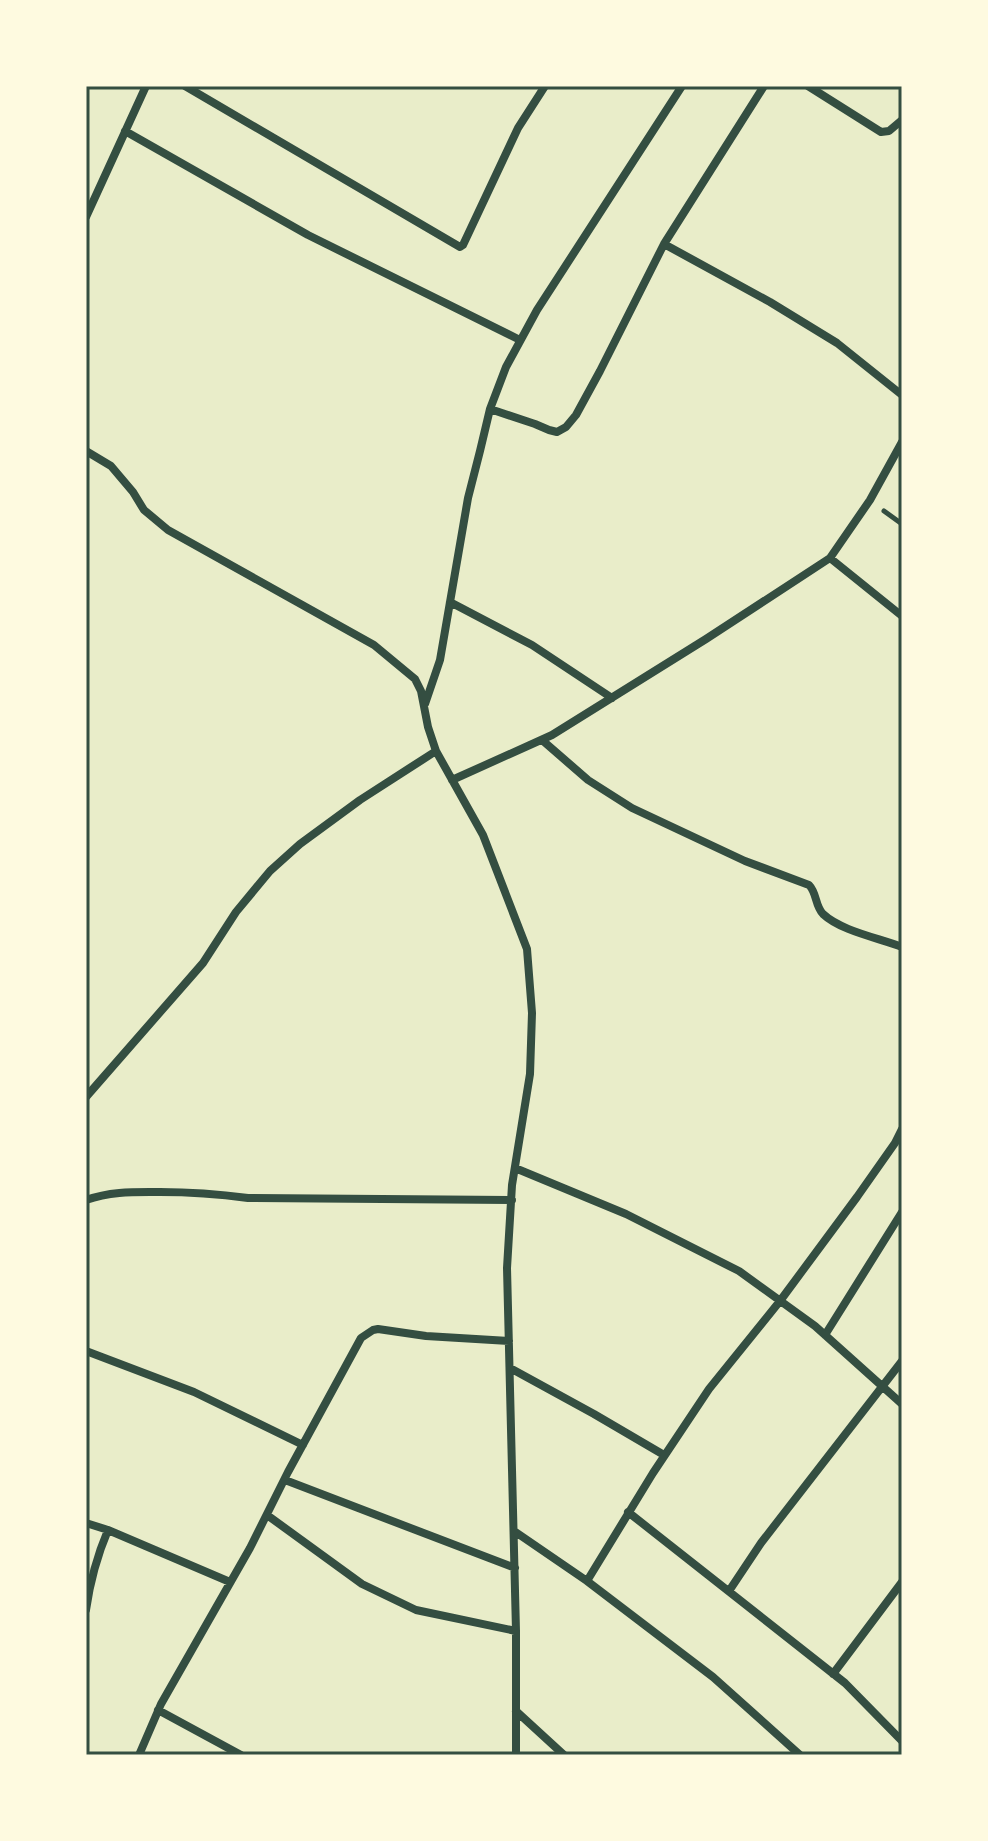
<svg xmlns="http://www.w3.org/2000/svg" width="988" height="1841" font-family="'Source Sans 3',sans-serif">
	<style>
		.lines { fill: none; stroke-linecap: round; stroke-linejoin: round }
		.path { stroke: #344e41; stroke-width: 5 }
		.minor { stroke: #344e41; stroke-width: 8 }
		.neatline { fill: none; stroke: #344e41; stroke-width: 3 }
	</style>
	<rect width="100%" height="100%" fill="#e9edc9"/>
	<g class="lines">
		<path class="path" d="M884,511L902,524"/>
		<path class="minor" d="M185,86L460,247L463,245L518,128L545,86
			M808,86L881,132L889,131L902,120
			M125,131L308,235L520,340
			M86,217L146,86
			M664,244L770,302L837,343L902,395
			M490,409L535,424L549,430L557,432L566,427L576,415L600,371L664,244L764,86
			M902,442L870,500L830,558L902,616
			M86,451L111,466L133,492L144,510L168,530L374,645L415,679L421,691L428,727L436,751L483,835L527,949L532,1013L530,1074L512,1185L507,1268L516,1631V1755
			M450,602L532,645L612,698
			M425,704L440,660L468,498L480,451L490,409L506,367L537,310L682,86
			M542,740L588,780L632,808L745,861L809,885C817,893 815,906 823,914C841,931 879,938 902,947
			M452,780L552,735L706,639L830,558
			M86,1097L203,963L236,912L270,871L300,844L360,800L436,751
			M515,1168L626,1214L739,1271L815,1326L902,1404
			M86,1200C111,1191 134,1192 160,1192C190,1192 218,1194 248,1198L512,1200
			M825,1335L902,1212
			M86,1351L194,1392L303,1445
			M510,1368L594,1414L664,1455
			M285,1480L515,1568
			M628,1512L845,1683L902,1741
			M267,1515L362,1584L416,1610L516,1631
			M86,1523L108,1530
			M514,1531L587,1581L713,1677L800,1755
			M587,1581L653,1473L709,1389L780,1301L857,1197L895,1143L902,1129
			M729,1591L761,1543L902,1361
			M86,1610C90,1582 97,1556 108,1530L230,1582
			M833,1674L902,1582
			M158,1710L241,1755
			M516,1711L564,1755
			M139,1755L161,1704L250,1548L288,1472L361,1338L373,1330L378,1329L426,1336L509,1341"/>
	</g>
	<rect width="988" height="1841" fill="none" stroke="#fefae0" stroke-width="176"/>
	<rect x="88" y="88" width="812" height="1665" class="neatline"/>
</svg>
